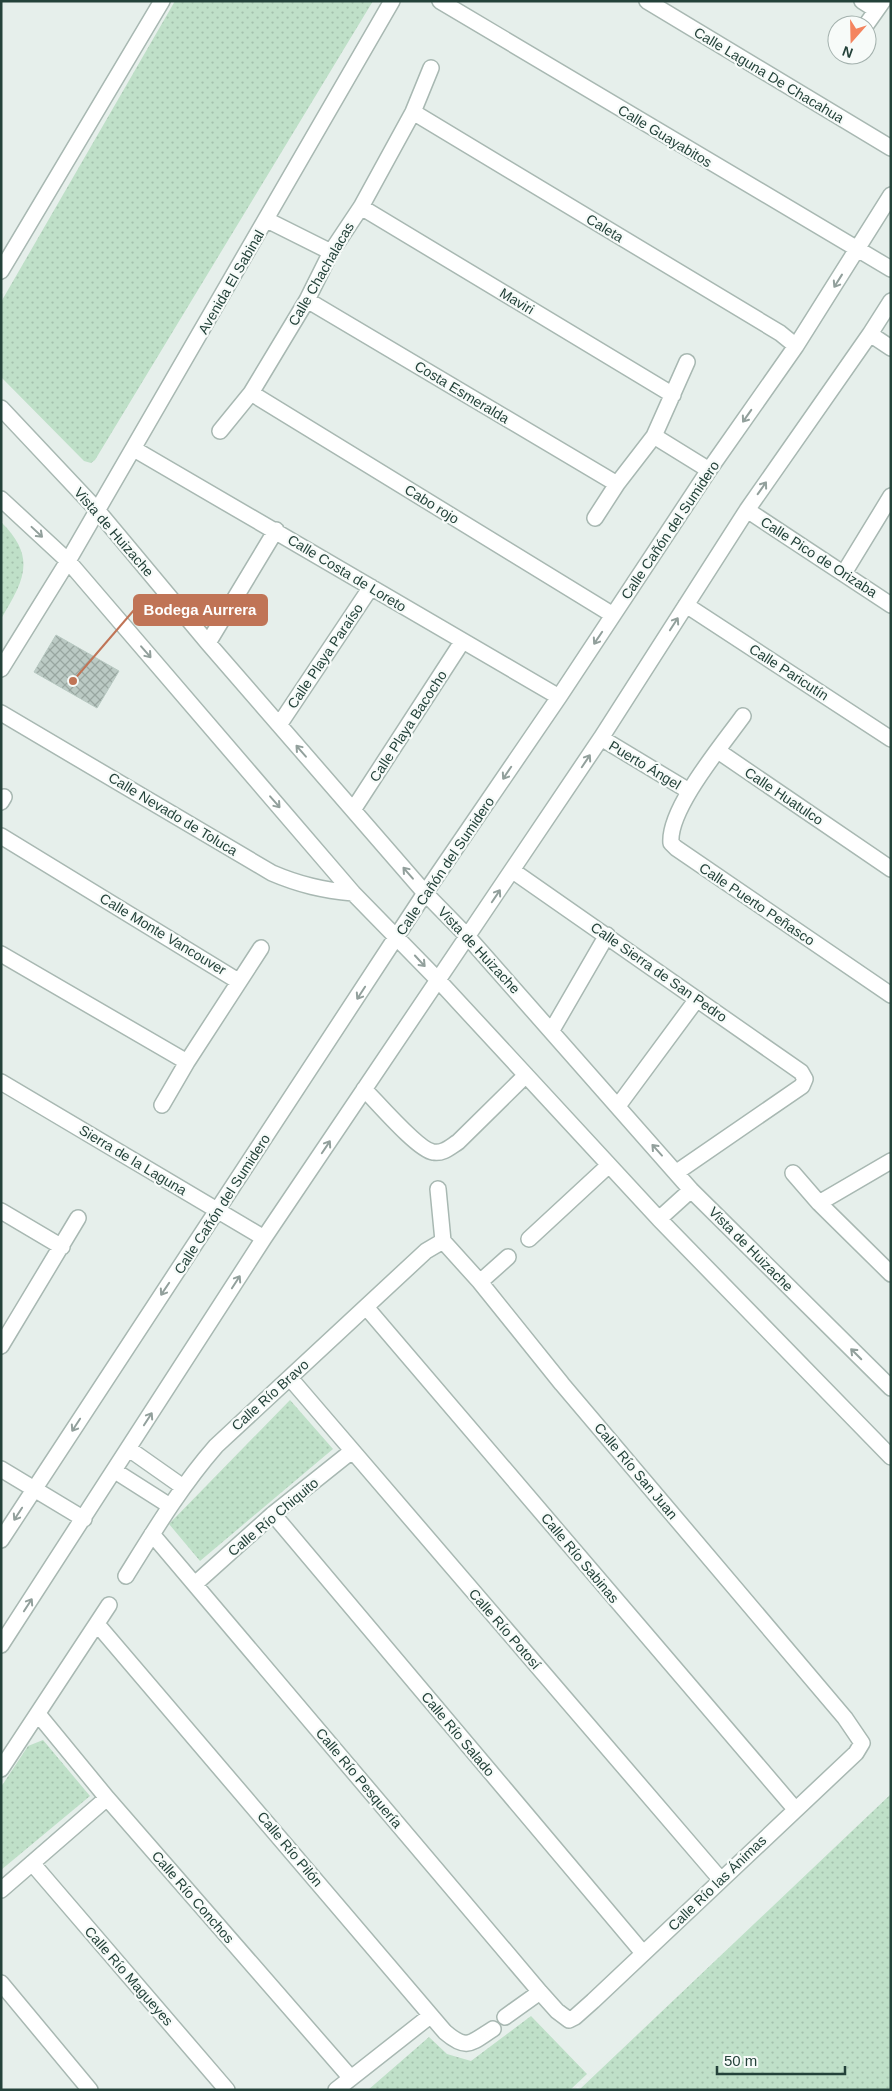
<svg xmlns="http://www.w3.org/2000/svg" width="892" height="2091" font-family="Arial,sans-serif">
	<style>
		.grass { fill: url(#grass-dots) }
		.building { fill: url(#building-cross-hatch); stroke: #b8c9c2 }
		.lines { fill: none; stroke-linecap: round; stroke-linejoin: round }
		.street-casing { stroke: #a8b8b2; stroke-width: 18 }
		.street { stroke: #fff; stroke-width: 15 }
		.oneway { stroke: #92a09c }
		.labels { text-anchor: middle; stroke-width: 4.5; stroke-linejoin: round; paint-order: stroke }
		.street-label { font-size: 14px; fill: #24423a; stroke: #f7fbf9 }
		.leader { fill: none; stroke: #c07456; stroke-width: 2 }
		.callout-dot { fill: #c07456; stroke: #f7fbf9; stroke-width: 2 }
		.callout { fill: #c07456; stroke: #c07456; stroke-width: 2 }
		.callout-label { font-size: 15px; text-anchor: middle; font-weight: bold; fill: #fff }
	</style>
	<defs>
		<pattern id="grass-dots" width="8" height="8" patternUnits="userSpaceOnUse" patternTransform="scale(1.25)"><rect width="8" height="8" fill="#bfe0c8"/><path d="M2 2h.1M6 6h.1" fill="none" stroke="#a4c1ad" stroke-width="1.8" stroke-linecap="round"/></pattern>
		<pattern id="building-cross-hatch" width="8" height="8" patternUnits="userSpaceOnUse" patternTransform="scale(1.25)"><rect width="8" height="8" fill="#bbcac4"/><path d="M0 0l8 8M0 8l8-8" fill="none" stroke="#98a6a0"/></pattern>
	</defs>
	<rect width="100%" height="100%" fill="#e6efeb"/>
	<path class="grass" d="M175,1H373L95,460L91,463L84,461L1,377V302Z
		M1,522C38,558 23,582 1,619Z
		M290,1400L333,1449L200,1561L169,1524Z
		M43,1740L90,1796L1,1870V1787L28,1746Z
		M891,1794V2090H579Z
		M531,2016L587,2074L570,2090H368L429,2037L447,2054L471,2061Z"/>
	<path class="building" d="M56,635L119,671L97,708L34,672Z"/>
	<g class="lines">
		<g class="street-casing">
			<path id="street" d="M440,1L891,269
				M647,1L891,148
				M862,1L876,10
				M866,25L883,1
				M413,112L780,333L796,346
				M361,207L673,395
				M267,220L331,252
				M1,271L162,1
				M307,300L617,484
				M870,334L891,348
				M251,393L613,615
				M1,408L97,510L208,643L425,893L468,937L691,1190L891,1388
				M220,431L251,393L307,300L331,252L361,207L413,112L431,68
				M654,436L709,470
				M134,449L559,697
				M1,499L68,561L353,893L439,981L659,1219L891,1457
				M747,510L891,605
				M595,518L617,484L654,436L687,362
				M844,573L891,496
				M686,605L891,739
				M208,643L276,530
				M1,669L68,561L392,1
				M1,713L272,873C300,885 323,890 353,893
				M743,716C723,744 668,809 671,843L676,848L891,995
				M279,725L371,587
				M601,738L689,791
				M718,751L891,869
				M1,802L4,797
				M353,810L462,642
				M1,836L238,981
				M513,871L801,1072L805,1079L802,1086L677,1172
				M1,954L187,1062
				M552,1030L607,935
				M1,1082L264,1238
				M364,1089C377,1102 418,1150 433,1152C443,1154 450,1147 458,1142L526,1075
				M162,1105L187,1062L261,948
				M618,1106L697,999
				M793,1173L819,1203L891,1274
				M819,1203L891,1161
				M1,1211L62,1247
				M659,1219L691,1190
				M529,1239L609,1165
				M480,1282L508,1257
				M366,1307L795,1809
				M1,1346L78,1218
				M290,1378L721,1880
				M129,1449L183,1487
				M1,1469L84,1519
				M115,1471L170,1506
				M273,1514L643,1953
				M152,1534L540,1992L557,2011L569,2020L575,2017L593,2001L856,1753L862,1743L845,1718L562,1384L480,1282L443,1241L438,1189
				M1,1540L425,893L559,697L709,470L796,346L891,195
				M126,1576C154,1531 181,1486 216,1446L426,1251L443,1241
				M195,1584L273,1514L352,1451
				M97,1624L445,2032C467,2051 471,2043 493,2029
				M1,1645L264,1238L601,738L747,510L870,334L891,301
				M38,1714L107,1798L350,2077
				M1,1769L109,1605
				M32,1863L227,2090
				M1,1890L107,1798
				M1,1983L90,2090
				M505,2017L540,1992
				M336,2090L430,2016"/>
		</g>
		<use href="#street" class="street"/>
	</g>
	<defs><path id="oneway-shaft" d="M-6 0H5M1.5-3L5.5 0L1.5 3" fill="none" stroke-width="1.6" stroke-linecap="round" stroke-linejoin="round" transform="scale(1.25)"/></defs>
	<g class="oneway">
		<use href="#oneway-shaft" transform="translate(838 281) rotate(122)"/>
		<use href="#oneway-shaft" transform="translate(747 416) rotate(125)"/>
		<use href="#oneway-shaft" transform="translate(762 488) rotate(-55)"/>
		<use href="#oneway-shaft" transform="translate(37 532) rotate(43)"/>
		<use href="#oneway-shaft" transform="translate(674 624) rotate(-57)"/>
		<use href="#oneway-shaft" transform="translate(598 638) rotate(124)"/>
		<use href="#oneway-shaft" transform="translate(146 652) rotate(49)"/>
		<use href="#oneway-shaft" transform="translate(301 751) rotate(-131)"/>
		<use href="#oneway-shaft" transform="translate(586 761) rotate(-56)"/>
		<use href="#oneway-shaft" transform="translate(507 773) rotate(124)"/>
		<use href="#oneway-shaft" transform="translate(275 802) rotate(49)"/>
		<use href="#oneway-shaft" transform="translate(408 873) rotate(-131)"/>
		<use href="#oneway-shaft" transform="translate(496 896) rotate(-56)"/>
		<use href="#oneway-shaft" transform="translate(420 961) rotate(47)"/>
		<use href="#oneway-shaft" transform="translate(361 993) rotate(123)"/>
		<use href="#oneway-shaft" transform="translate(326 1147) rotate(-56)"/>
		<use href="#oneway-shaft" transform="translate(657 1150) rotate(-132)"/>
		<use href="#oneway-shaft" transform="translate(236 1282) rotate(-57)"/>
		<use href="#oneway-shaft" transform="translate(165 1289) rotate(124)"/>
		<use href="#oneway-shaft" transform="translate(856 1354) rotate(-135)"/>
		<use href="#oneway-shaft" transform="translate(148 1419) rotate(-57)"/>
		<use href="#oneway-shaft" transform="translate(76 1425) rotate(123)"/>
		<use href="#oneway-shaft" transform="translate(18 1514) rotate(123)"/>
		<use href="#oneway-shaft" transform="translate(28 1605) rotate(-57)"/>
	</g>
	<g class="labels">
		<g class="street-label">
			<text transform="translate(769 75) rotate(31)" y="5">Calle Laguna De Chacahua</text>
			<text transform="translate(665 136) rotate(31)" y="5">Calle Guayabitos</text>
			<text transform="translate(605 228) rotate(31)" y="5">Caleta</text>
			<text transform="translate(321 274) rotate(-60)" y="5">Calle Chachalacas</text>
			<text transform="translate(231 282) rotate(-60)" y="5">Avenida El Sabinal</text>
			<text transform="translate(517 301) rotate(31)" y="5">Maviri</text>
			<text transform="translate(462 392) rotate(31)" y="5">Costa Esmeralda</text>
			<text transform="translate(432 504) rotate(32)" y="5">Cabo rojo</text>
			<text transform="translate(670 530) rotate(-56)" y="5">Calle Cañón del Sumidero</text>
			<text transform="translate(114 532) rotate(49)" y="5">Vista de Huizache</text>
			<text transform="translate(819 557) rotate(33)" y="5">Calle Pico de Orizaba</text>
			<text transform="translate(347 573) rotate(31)" y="5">Calle Costa de Loreto</text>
			<text transform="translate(325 656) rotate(-56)" y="5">Calle Playa Paraíso</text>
			<text transform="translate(789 672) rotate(33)" y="5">Calle Paricutín</text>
			<text transform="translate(408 726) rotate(-57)" y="5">Calle Playa Bacocho</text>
			<text transform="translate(645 765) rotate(31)" y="5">Puerto Ángel</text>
			<text transform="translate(784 796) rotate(34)" y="5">Calle Huatulco</text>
			<text transform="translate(173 814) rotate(31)" y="5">Calle Nevado de Toluca</text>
			<text transform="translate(445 866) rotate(-56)" y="5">Calle Cañón del Sumidero</text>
			<text transform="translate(757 904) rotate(34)" y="5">Calle Puerto Peñasco</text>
			<text transform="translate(163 934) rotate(31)" y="5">Calle Monte Vancouver</text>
			<text transform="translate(479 950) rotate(47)" y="5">Vista de Huizache</text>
			<text transform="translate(659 972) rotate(35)" y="5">Calle Sierra de San Pedro</text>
			<text transform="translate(133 1160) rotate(31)" y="5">Sierra de la Laguna</text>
			<text transform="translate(222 1204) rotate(-57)" y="5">Calle Cañón del Sumidero</text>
			<text transform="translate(751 1249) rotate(45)" y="5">Vista de Huizache</text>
			<text transform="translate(270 1395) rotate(-42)" y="5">Calle Río Bravo</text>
			<text transform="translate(636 1471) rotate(50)" y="5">Calle Río San Juan</text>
			<text transform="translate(273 1517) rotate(-40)" y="5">Calle Río Chiquito</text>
			<text transform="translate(580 1558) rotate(50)" y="5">Calle Río Sabinas</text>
			<text transform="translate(505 1629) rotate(49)" y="5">Calle Río Potosí</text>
			<text transform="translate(458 1734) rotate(50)" y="5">Calle Río Salado</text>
			<text transform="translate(359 1778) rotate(50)" y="5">Calle Río Pesquería</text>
			<text transform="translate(290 1849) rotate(50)" y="5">Calle Río Pilón</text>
			<text transform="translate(717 1883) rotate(-44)" y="5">Calle Río las Ánimas</text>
			<text transform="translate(193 1897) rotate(49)" y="5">Calle Río Conchos</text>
			<text transform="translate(129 1976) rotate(49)" y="5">Calle Río Magueyes</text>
		</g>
	</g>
	<path class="leader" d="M73 681L134 610"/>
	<circle class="callout-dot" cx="73" cy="681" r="5"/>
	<rect class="callout" x="134" y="595" width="133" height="30" rx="5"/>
	<g class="callout-label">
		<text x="200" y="615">Bodega Aurrera</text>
	</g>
	<rect width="892" height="2091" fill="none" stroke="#24423a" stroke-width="5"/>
	<g transform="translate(852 40) rotate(200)"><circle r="24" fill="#f7fbf9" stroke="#a3b1ad"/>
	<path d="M0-4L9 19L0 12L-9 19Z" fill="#f4845f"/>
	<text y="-8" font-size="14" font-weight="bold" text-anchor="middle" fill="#24423a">N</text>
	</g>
	<path d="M717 2066v8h128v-8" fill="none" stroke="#24423a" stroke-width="2.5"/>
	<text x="724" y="2066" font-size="15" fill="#24423a" stroke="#f7fbf9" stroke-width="4" paint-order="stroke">50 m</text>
</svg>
